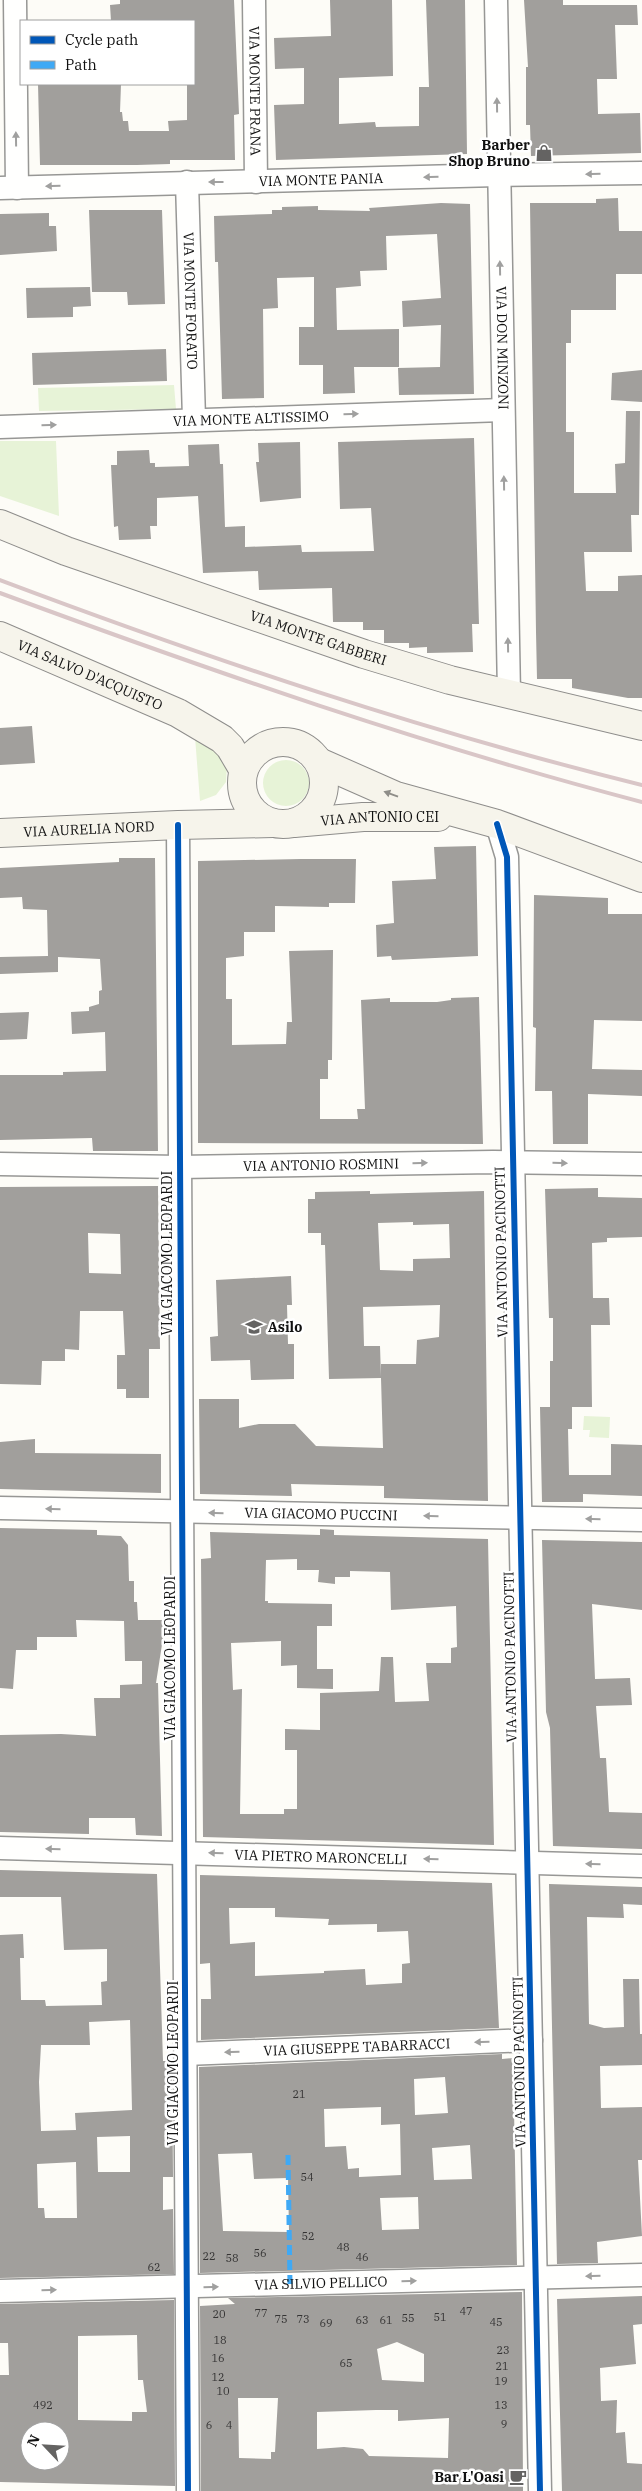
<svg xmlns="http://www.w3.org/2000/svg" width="642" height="2491" font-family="'IBM Plex Serif',serif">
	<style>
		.green { fill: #e7f3d7 }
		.building { fill: #a19f9c; fill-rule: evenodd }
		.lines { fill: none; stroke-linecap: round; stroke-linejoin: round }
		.street-casing { stroke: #979795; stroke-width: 25 }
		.secondary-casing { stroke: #8e8d8b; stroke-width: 30 }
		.street { stroke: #fffffe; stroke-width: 22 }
		.secondary { stroke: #f6f4eb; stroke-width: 28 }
		.rail { stroke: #d9c6c7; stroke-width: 4 }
		.quiet { stroke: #3fa9f5; stroke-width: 5; stroke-dasharray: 10 5; stroke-linecap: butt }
		.cycleway-casing { stroke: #fff; stroke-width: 9 }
		.cycleway { stroke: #0057b8; stroke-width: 6 }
		.oneway { fill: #a0a09f }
		.oneway2 { fill: #8f8e89 }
		.labels { text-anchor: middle; stroke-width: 5; stroke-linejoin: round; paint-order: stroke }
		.number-label { font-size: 11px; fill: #353434 }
		.street-label { font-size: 14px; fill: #111; stroke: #fff }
		.poi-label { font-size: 14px; font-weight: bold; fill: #111; stroke: #fff; text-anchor: end }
	</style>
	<rect width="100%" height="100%" fill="#fdfcf7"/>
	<path class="green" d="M174,385L176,409L39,411L38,388Z
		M0,441H56L59,516L0,496Z
		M195,737L218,748L227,766L226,782L216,795L200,801Z
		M263 783a23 23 0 1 1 46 0a23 23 0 1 1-46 0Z
		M584,1416L610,1417L609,1438L589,1437L590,1430H583Z"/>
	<path class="building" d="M120,0H234L239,114L234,115L235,160H170V164L137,165H40L38,84H121L120,112H122L123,121H128L129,131H169L168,121L187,120V84H194V21H111L110,5L120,4Z
		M330,0H392L393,76L339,78V124L375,122L376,127L419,126V87H429L426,0H465L467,154L276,160L274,105L304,104V68L275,69L274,38L331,36Z
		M524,0H563V5H637L638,25H615L617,79H597L598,114L640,113L641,153L531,156L530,125H526V67H528Z
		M618,198L619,231H642V274H616V310H571V343H566V432H574V493H616L615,464L625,463L626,411H640L639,515H631L632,552H584L586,591H618V576L642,575V698H628L572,688V679H537L536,632L530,203H596V199Z
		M441,203L470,204L474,394L399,395L398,368L440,367L441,325L403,327L402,301L441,298L437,234L386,236L387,270L360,271L361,286L336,288L337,330L399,329V367H354L355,393L323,394V365H299V327H314V277L277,278L278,308L263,309L264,398L222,399L218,262H215L214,216L272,214V210H282V207L318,206V210L370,211L369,208Z
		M89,210H162L165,304L128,305L127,292H92Z
		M49,213V226H56L57,251L0,255V214Z
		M90,287L91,306L73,307V317L27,318L26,288Z
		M166,349L167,381L33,385L32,353Z
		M642,370V402L611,400L612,373Z
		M474,438L479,624H472L473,652L427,653V647L409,648V643H384V630H363V622H333L332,588L259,590L258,571L203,573L198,496L157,498V526H150L151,539L119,540L118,526L114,527L111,465H117V451L149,450L150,463H155V467L189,466L188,445L219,444L220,464H223L225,527L245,526V547L301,545L302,552L374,551L371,508L340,509L338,442Z
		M300,442L301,498L260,502L256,462H259L258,443Z
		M32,726L35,763L0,765V728Z
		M476,846L478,956L392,960L391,956L377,957L376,925L394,923L392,881L436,879L434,847Z
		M119,858H155L158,1151H93L92,1138L0,1140V1075H63V1072L106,1071L105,1032L72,1034L71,1012L89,1011V1007L99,1004V991L102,990L100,959L58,957V972L0,974V957L48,956L47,910L23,909L22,897L0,898V868L119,862Z
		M301,859H356L355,903H329V907L275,906V932H244V956L226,958V999H232V1045L286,1044L287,1022H292L289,951L333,950L332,1060H328V1079H320V1119H358L357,1109H365L361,1000L390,998V1002H437L451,1000V998L479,997L483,1144L198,1143V861Z
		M534,895L608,898V914H642V1021L594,1020L592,1069L642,1070V1096L588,1094V1144H553L552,1091H535L536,1028L533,1027Z
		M29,1012L27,1039L0,1040V1013Z
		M158,1186L160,1349H149V1398H126V1389H117V1355H125L123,1311H80L79,1350L65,1349V1361H42L41,1385L0,1384V1187ZM88,1233L120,1234L121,1274L89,1273Z
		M598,1188V1197L642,1198V1237L607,1238V1242L592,1243L593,1298H609L610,1325H591L592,1407H572V1429H568L569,1475H611V1444L642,1445V1496L583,1494V1502H542L540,1407H550V1361H553V1318H549L545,1189Z
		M370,1191V1194L484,1191L488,1501L384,1498V1486L291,1484L292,1496L200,1494L199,1399H239V1428L259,1424H295L316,1446L383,1448L381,1378L329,1379L325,1245H321V1233H308V1199H315V1192ZM413,1222V1225L449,1224L450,1258L413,1259V1271L380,1270L378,1223ZM440,1305L439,1337L417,1340L416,1364H381V1377L380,1346H364L363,1307Z
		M291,1276L292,1305H287L288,1344H294V1379L251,1380L250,1360L211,1361L210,1337L218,1336L216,1280Z
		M35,1439V1453L161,1454V1493L0,1489V1442Z
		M0,1528L97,1530V1535L121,1536L128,1545L129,1581H134V1602H137L138,1620H163V1638L156,1683H158L162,1836L136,1835L135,1818H89V1834L0,1832V1735L61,1734L96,1736L94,1698H120V1685L142,1684V1661H125L124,1621L76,1620L77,1637H37V1650H16L13,1689L0,1688Z
		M320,1529L334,1530V1535L488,1539L494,1845L203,1837L201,1559L211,1558L210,1532L320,1535ZM297,1559V1570H319L318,1582L335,1584V1577H350V1571L390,1572L391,1610L456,1606L457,1647L451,1648V1663H426L429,1701L395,1702L393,1657H381L379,1691L320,1693V1730L285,1729V1750H297V1809H284V1814H240L242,1689L233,1690L231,1643L281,1641V1666L297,1665V1688L333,1689V1669H317V1626H332V1604L268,1603V1601H265L266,1560Z
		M542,1540L642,1542V1610L592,1604L595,1679L630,1678L632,1705L596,1706L600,1758H606L609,1812L642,1813V1849L553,1846L550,1728L546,1712Z
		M0,1870L157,1874L163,2061H172L173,2177H163V2210L173,2209L174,2274L0,2278V1935L23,1934L24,1958H20L21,2000H45L46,2006L102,2005L101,1982L107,1981V1949L64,1950L61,1897H0ZM130,2020L132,2110L75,2113L76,2130L41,2131L39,2082L41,2045H90L89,2022ZM130,2136V2172H98L97,2137ZM76,2162L77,2218H45L44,2208H38L37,2164Z
		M200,1875L492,1883L499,2028L201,2040V1999H211L210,1963L200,1964ZM229,1908H275V1917L329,1919L328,1925L377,1924V1932L408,1931L410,1963L402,1964V1983L366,1985L365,1969L324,1971V1973L255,1976V1942L230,1944Z
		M549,1884L642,1887V1905L623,1904L624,1918L587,1917L589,2024L604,2028L624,2027L623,1979H639L640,2034H642V2065L600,2066L601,2108L642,2107V2160H638L642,2236L597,2242L598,2263L557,2264Z
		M502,2054V2059L513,2058L517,2265L200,2273L199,2067ZM445,2077L448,2113L415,2115L414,2079ZM381,2107V2125L400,2124L401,2175L359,2177V2168L348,2169L346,2146L325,2147L324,2109ZM470,2145L472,2179L434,2180L432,2148ZM252,2153L254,2179L288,2178L289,2232L223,2231L218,2154ZM418,2197L419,2229L382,2230L380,2198Z
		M522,2292L523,2491H201L200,2306L235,2304L228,2298ZM397,2342L424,2354V2382L382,2380L377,2349ZM238,2398H278L275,2452H271V2459L239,2458ZM376,2410H398V2421L449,2418L448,2458L369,2456L363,2449L344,2447L317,2449V2412Z
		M642,2296V2324L633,2325L636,2364L600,2368L601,2401L617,2400L616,2433L625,2432L627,2463L642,2464V2491H562L557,2299Z
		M174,2300L175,2486L0,2482V2375H9L8,2343H0V2304ZM137,2335L138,2380H143L147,2412H132V2421L78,2420V2336ZM30,2431H60V2461H30Z"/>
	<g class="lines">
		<g class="street-casing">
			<g id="street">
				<path d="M15,0L17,188"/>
				<path id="s1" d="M254,0L256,182"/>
				<path id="s2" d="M496,0L509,694"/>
				<path id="s3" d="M187,182L194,419"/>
				<path id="s4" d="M0,188L498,175L642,173"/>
				<path id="s5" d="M0,427L503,410"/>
				<path d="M497,824L507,857L540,2491"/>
				<path d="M178,825L188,2491"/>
				<path id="s6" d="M0,1164L179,1167L493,1162L642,1164"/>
				<path id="s7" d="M0,1508L642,1520"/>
				<path id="s8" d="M0,1848L642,1866"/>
				<path id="s9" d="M185,2054L531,2040"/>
				<path id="s10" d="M0,2291L642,2275"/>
			</g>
		</g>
		<g class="secondary-casing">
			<g id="secondary">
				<path id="s11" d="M0,524L66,551L364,654L450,680L642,726"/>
				<path id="s12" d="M0,636L178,713L222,739L230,747L243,769"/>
				<circle cx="283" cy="783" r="41"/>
				<path d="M319,762L396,796L497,824L642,878"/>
				<path id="s13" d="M294,823L363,817H438"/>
				<path id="s14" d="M0,833L178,825L273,823"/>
			</g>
		</g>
		<use href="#street" class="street"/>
		<use href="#secondary" class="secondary"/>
		<path class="rail" d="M0,580C210,659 423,731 642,785
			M0,593C211,671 424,745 642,802"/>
		<path class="quiet" d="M288,2155L290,2284"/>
		<g class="cycleway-casing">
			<path id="cycleway" d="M497,824L507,857L540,2491
				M178,825L188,2491"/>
		</g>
		<use href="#cycleway" class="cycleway"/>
	</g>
	<defs><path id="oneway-solid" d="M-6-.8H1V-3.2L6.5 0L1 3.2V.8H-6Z" transform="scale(1.25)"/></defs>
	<g class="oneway">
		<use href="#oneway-solid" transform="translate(497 105) rotate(-91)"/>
		<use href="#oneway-solid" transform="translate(16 139) rotate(-91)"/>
		<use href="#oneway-solid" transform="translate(593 174) rotate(179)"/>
		<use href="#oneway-solid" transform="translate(431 177) rotate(178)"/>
		<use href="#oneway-solid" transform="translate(216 182) rotate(180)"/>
		<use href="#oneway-solid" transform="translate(53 186) rotate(178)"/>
		<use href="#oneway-solid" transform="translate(500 268) rotate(-91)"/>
		<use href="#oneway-solid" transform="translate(351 414) rotate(-2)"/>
		<use href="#oneway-solid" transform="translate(49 425) rotate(-2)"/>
		<use href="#oneway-solid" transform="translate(504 483) rotate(-91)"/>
		<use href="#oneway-solid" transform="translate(508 645) rotate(-91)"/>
		<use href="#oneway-solid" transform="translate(420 1163) rotate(-1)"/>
		<use href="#oneway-solid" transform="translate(560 1163) rotate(1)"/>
		<use href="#oneway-solid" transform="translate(53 1509) rotate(-179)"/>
		<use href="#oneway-solid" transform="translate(216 1513) rotate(-179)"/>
		<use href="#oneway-solid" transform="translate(431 1516) rotate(-179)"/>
		<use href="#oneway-solid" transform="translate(593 1519) rotate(-179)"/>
		<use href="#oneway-solid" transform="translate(53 1849) rotate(-179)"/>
		<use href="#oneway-solid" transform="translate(216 1853) rotate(-178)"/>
		<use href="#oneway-solid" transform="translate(431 1859) rotate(-178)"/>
		<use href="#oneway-solid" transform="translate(593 1864) rotate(-178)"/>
		<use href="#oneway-solid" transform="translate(482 2042) rotate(178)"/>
		<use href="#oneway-solid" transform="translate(232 2052) rotate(178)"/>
		<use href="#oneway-solid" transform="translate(593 2276) rotate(178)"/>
		<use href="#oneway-solid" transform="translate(409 2281) rotate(-1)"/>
		<use href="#oneway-solid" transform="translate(211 2287) rotate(-2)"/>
		<use href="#oneway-solid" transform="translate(49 2290) rotate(-1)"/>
	</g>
	<use class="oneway2" href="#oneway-solid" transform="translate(391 794) rotate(-160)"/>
	<defs>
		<g id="shop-bare" transform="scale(1.35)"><path d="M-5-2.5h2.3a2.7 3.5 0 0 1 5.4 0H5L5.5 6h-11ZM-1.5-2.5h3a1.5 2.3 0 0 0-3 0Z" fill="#646362" stroke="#fff" stroke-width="2.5" paint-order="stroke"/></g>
		<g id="school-bare" transform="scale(1.35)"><path d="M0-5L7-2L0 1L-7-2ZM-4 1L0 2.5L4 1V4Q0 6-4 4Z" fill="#646362" stroke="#fff" stroke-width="2.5" paint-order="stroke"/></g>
		<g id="cafe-bare" transform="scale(1.35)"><path d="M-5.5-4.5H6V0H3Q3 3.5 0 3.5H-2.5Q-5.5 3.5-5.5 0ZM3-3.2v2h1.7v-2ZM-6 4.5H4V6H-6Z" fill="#646362" stroke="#fff" stroke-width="2.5" paint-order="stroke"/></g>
	</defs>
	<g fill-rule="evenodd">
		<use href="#shop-bare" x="544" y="153"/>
		<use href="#school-bare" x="254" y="1327"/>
		<use href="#cafe-bare" x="518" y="2477"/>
	</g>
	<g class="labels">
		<g class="number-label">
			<text x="299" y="2098">21</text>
			<text x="307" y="2181">54</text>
			<text x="308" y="2240">52</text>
			<text x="343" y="2251">48</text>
			<text x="260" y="2257">56</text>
			<text x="209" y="2260">22</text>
			<text x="362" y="2261">46</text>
			<text x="232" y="2262">58</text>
			<text x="154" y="2271">62</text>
			<text x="466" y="2315">47</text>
			<text x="261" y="2317">77</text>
			<text x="219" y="2318">20</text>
			<text x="440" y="2321">51</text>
			<text x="408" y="2322">55</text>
			<text x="281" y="2323">75</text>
			<text x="303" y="2323">73</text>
			<text x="362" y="2324">63</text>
			<text x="386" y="2324">61</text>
			<text x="496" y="2326">45</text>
			<text x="326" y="2327">69</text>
			<text x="220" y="2344">18</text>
			<text x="503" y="2354">23</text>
			<text x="218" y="2362">16</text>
			<text x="346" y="2367">65</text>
			<text x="502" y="2370">21</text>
			<text x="218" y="2381">12</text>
			<text x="501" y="2385">19</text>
			<text x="223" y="2395">10</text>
			<text x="43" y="2409">492</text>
			<text x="501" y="2409">13</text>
			<text x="504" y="2428">9</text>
			<text x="209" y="2429">6</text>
			<text x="229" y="2429">4</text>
		</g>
		<g class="street-label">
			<text dy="5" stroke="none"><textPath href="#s1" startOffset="91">VIA MONTE PRANA</textPath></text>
			<text dy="5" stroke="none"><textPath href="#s4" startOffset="321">VIA MONTE PANIA</textPath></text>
			<text dy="5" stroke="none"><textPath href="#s3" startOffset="119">VIA MONTE FORATO</textPath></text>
			<text dy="5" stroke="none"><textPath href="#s2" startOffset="348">VIA DON MINZONI</textPath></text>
			<text dy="5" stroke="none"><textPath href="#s5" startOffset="251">VIA MONTE ALTISSIMO</textPath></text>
			<text dy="5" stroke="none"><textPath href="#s11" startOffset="338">VIA MONTE GABBERI</textPath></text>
			<text dy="5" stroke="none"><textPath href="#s12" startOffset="98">VIA SALVO D'ACQUISTO</textPath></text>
			<text dy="5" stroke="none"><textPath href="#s13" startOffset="86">VIA ANTONIO CEI</textPath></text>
			<text dy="5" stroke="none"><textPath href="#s14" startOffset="89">VIA AURELIA NORD</textPath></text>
			<text dy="5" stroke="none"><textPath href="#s6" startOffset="321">VIA ANTONIO ROSMINI</textPath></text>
			<text transform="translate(501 1252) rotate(-91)" y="5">VIA ANTONIO PACINOTTI</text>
			<text transform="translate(167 1253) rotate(-90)" y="5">VIA GIACOMO LEOPARDI</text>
			<text dy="5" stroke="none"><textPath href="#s7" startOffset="321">VIA GIACOMO PUCCINI</textPath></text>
			<text transform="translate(510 1657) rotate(-91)" y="5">VIA ANTONIO PACINOTTI</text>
			<text transform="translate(170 1658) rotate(-90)" y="5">VIA GIACOMO LEOPARDI</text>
			<text dy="5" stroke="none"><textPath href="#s8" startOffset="321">VIA PIETRO MARONCELLI</textPath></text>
			<text dy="5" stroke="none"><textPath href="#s9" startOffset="172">VIA GIUSEPPE TABARRACCI</textPath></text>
			<text transform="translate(519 2062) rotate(-91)" y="5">VIA ANTONIO PACINOTTI</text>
			<text transform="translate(173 2063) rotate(-90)" y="5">VIA GIACOMO LEOPARDI</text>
			<text dy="5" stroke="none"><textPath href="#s10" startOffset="321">VIA SILVIO PELLICO</textPath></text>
		</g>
		<g class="poi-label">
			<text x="530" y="150">Barber<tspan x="530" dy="16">Shop Bruno</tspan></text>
			<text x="268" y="1332" text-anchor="start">Asilo</text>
			<text x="504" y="2482">Bar L'Oasi</text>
		</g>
	</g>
	<rect x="20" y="20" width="175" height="65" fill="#ffffff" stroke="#a0a0a0"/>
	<rect x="30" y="36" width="25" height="8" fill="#0057b8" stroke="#a0a0a0"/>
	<text x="65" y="45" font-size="15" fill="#111111">Cycle path</text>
	<rect x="30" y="61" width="25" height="8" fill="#3fa9f5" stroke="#a0a0a0"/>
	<text x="65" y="70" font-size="15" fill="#111111">Path</text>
	<g transform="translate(45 2446) rotate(295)"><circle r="24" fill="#ffffff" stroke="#a0a0a0"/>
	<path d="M0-4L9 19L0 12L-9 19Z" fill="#646362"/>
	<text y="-8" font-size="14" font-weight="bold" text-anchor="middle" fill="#111111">N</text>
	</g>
</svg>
